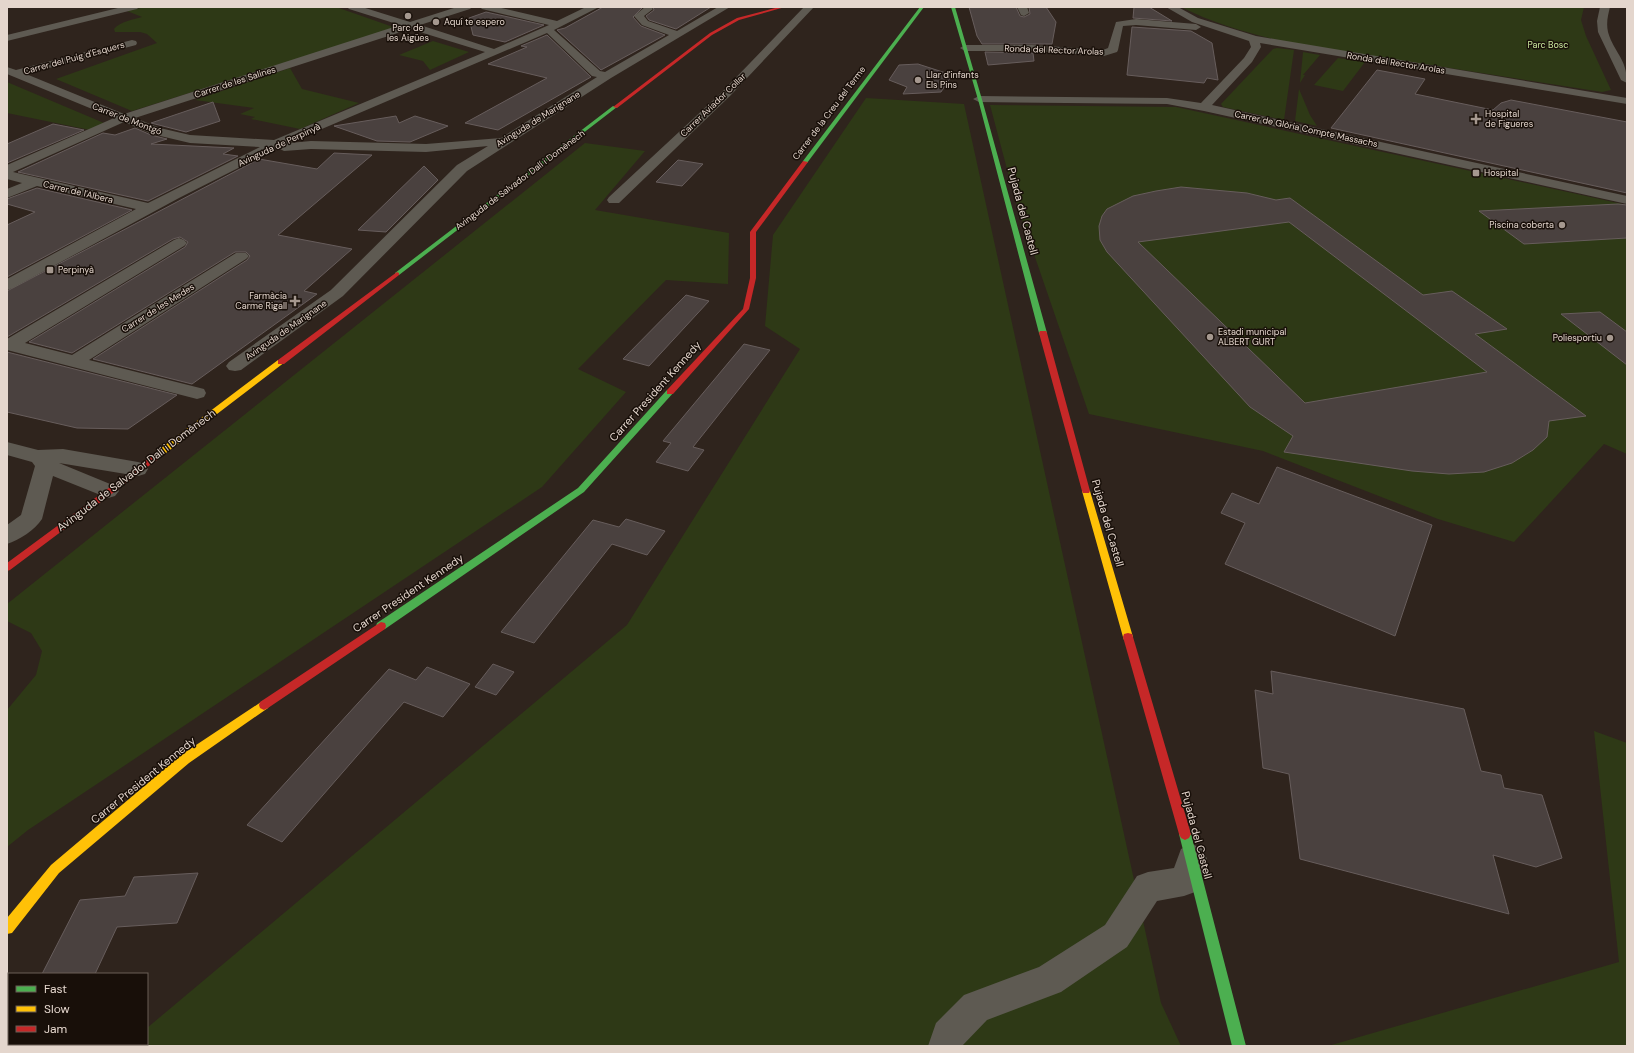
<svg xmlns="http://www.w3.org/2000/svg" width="1634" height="1053" font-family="'DM Sans',sans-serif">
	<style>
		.green { fill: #2e3916 }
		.building { fill: #4a413f; stroke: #675d5c; fill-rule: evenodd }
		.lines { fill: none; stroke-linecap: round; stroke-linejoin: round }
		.street { fill: #5e5a52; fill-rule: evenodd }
		.fast { fill: #4caf50; fill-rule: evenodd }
		.slow { fill: #ffc107; fill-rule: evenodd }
		.jam { fill: #c62828; fill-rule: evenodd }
		.poi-dot { fill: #a5988f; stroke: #180f09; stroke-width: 1.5 }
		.labels { text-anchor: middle; stroke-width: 3; stroke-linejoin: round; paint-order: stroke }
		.far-poi-label { font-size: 9px; fill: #e4d6cd; stroke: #180f09; text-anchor: start }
		.far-park-label { font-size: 9px; fill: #ccea9e; stroke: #180f09 }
		.far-street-label { font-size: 9px; fill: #e4d6cd; stroke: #180f09 }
		.street-label { font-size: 11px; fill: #e4d6cd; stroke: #180f09 }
	</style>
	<rect width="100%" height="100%" fill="#2f241d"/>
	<path class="green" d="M145,7H336L396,28L132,111L56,79L157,43L147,34L140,32H115L114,29C121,21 132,20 142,17L127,11Z
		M1181,7H1584L1581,20L1586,36L1611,90L1602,92L1285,42C1248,33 1215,24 1181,7Z
		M433,41L469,52L430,70L423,61L399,55Z
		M1277,48L1294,50L1284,120L1223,107L1221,104L1273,49Z
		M1303,52L1320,55L1303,75H1305L1300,83Z
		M1338,58L1365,62L1343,91L1314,85Z
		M290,68L302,89L359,103L300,129L251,119L255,117L240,114L254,108L195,100Z
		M7,82L104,123L90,130L7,113Z
		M1299,89L1310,115L1317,126L1295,121Z
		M866,98L964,104L1161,1003L1181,1046H126L128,1044H147V1028L627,625L800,349L765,326L773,235Z
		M990,105L1176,107L1627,205V454L1604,444L1514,542L1438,519L1263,451L1089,414L1015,199Z
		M585,143L645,151L595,210L729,233L728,284L666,280L578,369L626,392L542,487L28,830L7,847V710L36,675L42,651L31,633L7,621V604Z
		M1594,731L1627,743V1046H1328L1619,962Z"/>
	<path class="building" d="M603,7H643L633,17L641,26L665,35L601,70L557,30L565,28Z
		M653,7H711L676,29L649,20L646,16L654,10Z
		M969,7H1016L1020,16L1024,17L1030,14L1029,7H1046L1056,22L1052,44H982L977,36Z
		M1134,7H1149L1172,21L1133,18Z
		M486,12L544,25L505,42L473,35L469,18Z
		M1132,27L1191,31L1212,43L1218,80L1207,78L1204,83L1127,75Z
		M547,35L591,77L498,130L465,123L547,78L488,64L527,47L521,46Z
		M985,52L1033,53L1034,61L988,65Z
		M918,64L952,75L941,92L903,94L907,87L889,80L899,65Z
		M1377,70L1425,79L1415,94L1493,110L1501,103L1511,100L1627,122V193L1331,128Z
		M213,102L220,121L186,132L151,123Z
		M396,116L399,123L415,116L448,126L410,142L377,141L334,126Z
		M53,124L84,130L7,163V144Z
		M135,128L151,135L167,139L151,144L234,148L223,154L238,156L148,201L18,172L103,133L115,135Z
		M334,153L372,155L278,235L352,249L304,291L317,294L192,384L93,359L247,260L250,256L246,252H235L72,353L29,342L185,247L188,242L180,237L173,239L7,337V291L259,159L317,169Z
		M678,160L703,164L682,186L656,182Z
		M424,166L438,180L386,232L358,230Z
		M1181,187L1247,193L1276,200L1290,198L1423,295L1452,291L1507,329L1475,334L1586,416L1549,421L1547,437L1533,450L1512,463L1484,472L1449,474L1412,471L1284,452L1293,436L1250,407L1107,252L1100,240L1099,226L1102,216L1107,209L1133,196L1156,191ZM1289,222L1487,372L1305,403L1138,242Z
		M37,188L132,210L7,277V225L35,212L7,204V199Z
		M1618,204L1627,205V238L1524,244L1479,211Z
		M686,295L709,301L649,366L623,359Z
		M1600,312L1627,332V365L1561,314Z
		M744,344L770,350L693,447L704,450L688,471L656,462L671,443L663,441Z
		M7,352L177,395L128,429L77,428L7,412Z
		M1277,467L1432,525L1395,636L1225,564L1245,523L1221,513L1232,493L1259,504Z
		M626,519L665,531L647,555L612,544L534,643L501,632L593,520L619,527Z
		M493,664L514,672L496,695L475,687Z
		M427,667L470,684L443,717L404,702L282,842L247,825L389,669L416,680Z
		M1271,671L1464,709L1481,771L1501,775L1504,788L1542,795L1562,858L1536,867L1493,855L1509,914L1300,859L1289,774L1263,768L1255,690L1273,694Z
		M198,873L177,923L117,927L95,974H42L80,900L125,896L134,877Z"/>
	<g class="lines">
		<path class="street" d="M122,7H139L137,9L7,41V35Z
			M347,7H362L410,22L457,7H472L470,9L420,25L494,49L549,25L482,9L480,7H497L557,21L586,7H599L554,30L600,71L605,72L669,35L642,25L634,16L645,7H651L653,9L644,16L648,21L677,31L718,7H730L611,78L467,171L343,296L241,370L235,371L229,370L226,366L229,362L331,290L457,165L488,146L426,152L311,149L284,151L278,148L179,198L13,288L7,290V279L136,209L37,186L7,198V189L22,183L7,179V165L114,118L7,74V67L16,70L132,40L136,41L137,43L136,45L26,74L124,114L400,25L349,9ZM410,29L485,52L274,140L190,135L160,128L135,118ZM547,33L592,76L597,77L501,138L426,144L311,141L289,143ZM124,122L152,134L190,143L260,147L148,203L13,172Z
			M804,7H814L730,96L619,203H609L607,200L609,197L722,92Z
			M1017,7H1027L1029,13L1024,16L1021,15Z
			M1166,7H1178L1198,18L1256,36L1627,98V104L1260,43L1261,47L1252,62L1212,105L1627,196V204L1204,111L1167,104L979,102L973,99L979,96L1167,98L1201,103L1244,58L1251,47L1249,41L1192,22Z
			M1600,7H1610C1608,15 1606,23 1608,32C1614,53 1627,58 1627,83L1621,80L1598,32L1597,21Z
			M1136,19L1196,24L1201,27L1196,30L1136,25L1123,26L1118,50L1117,52L1104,56L1032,51H965L960,48L965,45H1032L1103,50L1108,48L1116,22Z
			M179,238L184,240L187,243L184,246L25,343L72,355L236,253H246L249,256L246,259L89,360L204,389L206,393L204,397L197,399L7,350V339L174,240Z
			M7,442L38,450L63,449L138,462L145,464L148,469L145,474L138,476L59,463L115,486L119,491L115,496L108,498L53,476L42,519C35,530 19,540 7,544V525L21,515L35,466L32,462L7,455Z
			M1192,844L1203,849L1207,859L1195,892L1184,896L1157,901L1127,947L1061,992L987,1020L962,1046H928L936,1023L964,995L1039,967L1105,925L1137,876L1148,872L1174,868L1181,849Z"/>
		<path class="fast" d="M920,7H924L807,163H803V161Z
			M951,7H955L983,103L1047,333L1046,335H1040L1039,333L979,103Z
			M613,106L617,107L399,275H395V273Z
			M667,390H670L674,392L584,492L385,629L381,630L377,629L376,626L377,623L578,488Z
			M1185,828L1189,830L1191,834L1246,1046H1232L1179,834L1181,830Z"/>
		<path class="slow" d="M278,360H281L285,362L162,456H156L155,454L156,452Z
			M1086,488L1090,491L1133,637L1132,640L1128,641L1124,640L1123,637L1082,491Z
			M264,700L268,702L269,705L268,708L189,763L59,873L12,933L7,934V918L51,865L181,755Z"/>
		<path class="jam" d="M779,7H785L739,20L712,35L617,108L613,107L710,33L737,18Z
			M803,161L808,162L756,232V278L749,309L673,394H667V390L743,309L750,278V232Z
			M397,272L399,273V275L284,364H278V360Z
			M1040,331H1046L1047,333L1090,491L1089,493H1083L1082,491L1039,333Z
			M159,451L162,452L163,454L162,456L10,570L7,571V563Z
			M381,622L385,623L386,626L385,629L268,708L264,710L260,708L259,705L260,702Z
			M1128,633L1132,634L1133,637L1191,834L1189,838L1185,840L1181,838L1179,834L1123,637L1124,634Z"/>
	</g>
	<g class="poi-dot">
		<circle cx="408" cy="16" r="4"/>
		<circle cx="436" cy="22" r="4"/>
		<circle cx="918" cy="80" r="4"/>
		<path d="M1474 113h4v4h4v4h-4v4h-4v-4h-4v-4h4z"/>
		<rect x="1472" y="169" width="8" height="8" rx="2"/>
		<circle cx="1562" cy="225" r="4"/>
		<rect x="46" y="266" width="8" height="8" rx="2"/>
		<path d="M293 295h4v4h4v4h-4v4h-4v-4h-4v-4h4z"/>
		<circle cx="1210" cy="337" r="4"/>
		<circle cx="1610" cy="338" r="4"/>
	</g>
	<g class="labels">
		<g class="far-poi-label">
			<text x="444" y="25">Aquí te espero</text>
			<text x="408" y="31" text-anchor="middle">Parc de<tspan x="408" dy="10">les Aigües</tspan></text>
			<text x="926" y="78">Llar d'infants<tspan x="926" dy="10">Els Pins</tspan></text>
			<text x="1485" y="117">Hospital<tspan x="1485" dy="10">de Figueres</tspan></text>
			<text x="1484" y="176">Hospital</text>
			<text x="1554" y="228" text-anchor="end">Piscina coberta</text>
			<text x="58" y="273">Perpinyà</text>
			<text x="287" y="299" text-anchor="end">Farmàcia<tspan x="287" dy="10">Carme Rigall</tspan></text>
			<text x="1218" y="335">Estadi municipal<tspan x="1218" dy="10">ALBERT GURT</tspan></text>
			<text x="1602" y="341" text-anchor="end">Poliesportiu</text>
		</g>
		<g class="far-park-label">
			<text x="1548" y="48">Parc Bosc</text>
		</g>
		<g class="far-street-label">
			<text transform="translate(1054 50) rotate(2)" y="3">Ronda del Rector Arolas</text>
			<text transform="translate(74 58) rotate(-15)" y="3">Carrer del Puig d'Esquers</text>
			<text transform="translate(1396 63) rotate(9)" y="3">Ronda del Rector Arolas</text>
			<text transform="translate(235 82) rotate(-18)" y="3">Carrer de les Salines</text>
			<text transform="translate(713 105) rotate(-44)" y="3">Carrer Aviador Collar</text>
			<text transform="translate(829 113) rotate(-53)" y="3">Carrer de la Creu del Terme</text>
			<text transform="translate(127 119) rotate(21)" y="3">Carrer de Montgó</text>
			<text transform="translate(538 119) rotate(-32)" y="3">Avinguda de Marignane</text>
			<text transform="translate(1306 129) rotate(12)" y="3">Carrer de Glòria Compte Massachs</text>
			<text transform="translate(279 145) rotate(-25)" y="3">Avinguda de Perpinyà</text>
			<text transform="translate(520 180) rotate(-37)" y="3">Avinguda de Salvador Dalí i Domènech</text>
			<text transform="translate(78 192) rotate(13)" y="3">Carrer de l'Albera</text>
			<text transform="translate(158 308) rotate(-32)" y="3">Carrer de les Medes</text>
			<text transform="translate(286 330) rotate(-35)" y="3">Avinguda de Marignane</text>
		</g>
		<g class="street-label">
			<text transform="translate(1023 211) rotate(75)" y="4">Pujada del Castell</text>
			<text transform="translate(655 391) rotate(-48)" y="4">Carrer President Kennedy</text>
			<text transform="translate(136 470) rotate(-37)" y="4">Avinguda de Salvador Dalí i Domènech</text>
			<text transform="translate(1108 523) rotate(74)" y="4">Pujada del Castell</text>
			<text transform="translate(408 593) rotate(-34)" y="4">Carrer President Kennedy</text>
			<text transform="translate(143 780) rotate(-39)" y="4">Carrer President Kennedy</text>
			<text transform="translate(1197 835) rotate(75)" y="4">Pujada del Castell</text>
		</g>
	</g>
	<rect width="1634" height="1053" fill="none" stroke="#e4d6cd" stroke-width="16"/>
	<rect x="8" y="973" width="140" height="72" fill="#180f09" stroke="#6a5f57"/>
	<rect x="16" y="986" width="20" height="6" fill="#4caf50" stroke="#6a5f57"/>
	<text x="44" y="993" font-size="12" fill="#e4d6cd">Fast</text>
	<rect x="16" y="1006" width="20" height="6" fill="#ffc107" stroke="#6a5f57"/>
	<text x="44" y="1013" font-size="12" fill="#e4d6cd">Slow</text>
	<rect x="16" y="1026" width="20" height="6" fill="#c62828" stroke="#6a5f57"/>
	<text x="44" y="1033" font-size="12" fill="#e4d6cd">Jam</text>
</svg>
